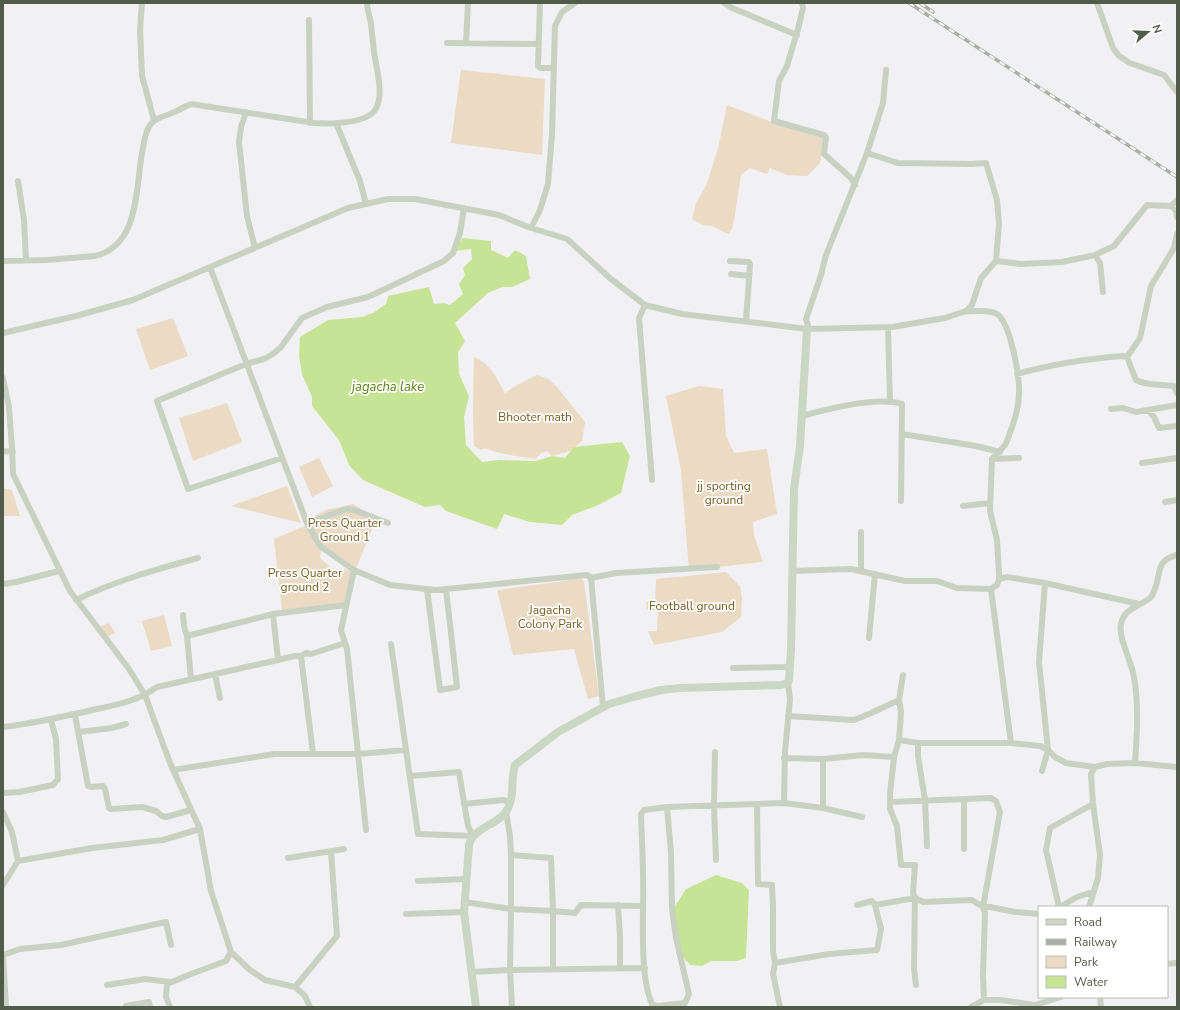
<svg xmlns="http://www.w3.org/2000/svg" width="1180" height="1010" font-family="'Nunito Sans',sans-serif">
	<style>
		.green { fill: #ebdac4 }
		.water { fill: #c6e396 }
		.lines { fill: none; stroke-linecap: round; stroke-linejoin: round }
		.street { stroke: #c9d1c3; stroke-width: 6 }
		.secondary { stroke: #cbd7c5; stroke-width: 8 }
		.rail-casing { stroke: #a9afa6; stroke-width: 3.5 }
		.rail { stroke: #fff; stroke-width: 2; stroke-dasharray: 6; stroke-linecap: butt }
		.labels { text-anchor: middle; stroke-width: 3.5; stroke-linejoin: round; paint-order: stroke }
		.park-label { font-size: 12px; fill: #775b21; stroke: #fff }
		.water-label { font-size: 13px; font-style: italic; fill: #5a8219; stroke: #fff }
	</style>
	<rect width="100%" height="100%" fill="#f1f1f3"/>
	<path class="green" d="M461,70L545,79L542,155L451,143Z
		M727,105L785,127L826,137L820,163L807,176L787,175L770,168L767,174L750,168L741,175L733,227L728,234L712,226L703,225L692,219L696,203L706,186L718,149Z
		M173,318L188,356L150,370L136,329Z
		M474,357C491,364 496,378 505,393L517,385L537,375L548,379L557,387L585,422L582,441L570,451L552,456L547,451L541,453L536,459C520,456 500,455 485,448L480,450L474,446L473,411Z
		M699,386L723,389L726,436L734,453L767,449L777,514L753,522L754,535L763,562L689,570L681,470L666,396Z
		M227,403L242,442L193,461L179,418Z
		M319,458L333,486L312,497L299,467Z
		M287,486L301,523L231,506Z
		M3,488L12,490L20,516H3Z
		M353,504L377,518L356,568L321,543L308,520L326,510Z
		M305,526L321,551L320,558L336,572L346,569L351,572L344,603L282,610L274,539Z
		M726,572L740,586L742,598L741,617L722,632L654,645L648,631H657L658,611L647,609L646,602L655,600L656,579Z
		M579,577L584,581L599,696L588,699L574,649L513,655L497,590L564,581Z
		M164,615L172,646L151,651L142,621Z
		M109,623L115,633L103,639L95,629Z"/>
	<path class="water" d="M463,238L491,241V250L508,258L515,250L526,256L530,279L512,287H502L488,293L455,323L465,341L458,352L459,374L469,396L464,417L466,445L482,462L499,460L536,461L552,456L565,458L574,447L622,442L630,456L621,493L596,506L572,515L562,525L530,522L504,514L497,529L446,511L440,505L425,507L363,480L349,465L339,440L312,406V397L302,374L299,356L300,337L328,320L362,317L373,313L386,304L388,296L429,287L434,304L444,303L450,305L463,294L459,284L465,275L463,268L472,259L471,249L454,251Z
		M716,875L742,883L749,890L746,958L737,961H711L702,966L691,965L685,960L683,956L677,936L674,908L686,889Z"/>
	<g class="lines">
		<path class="street" d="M142,3L140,29L142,76L154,120
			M540,3L538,66L541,68H554
			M724,3L732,8L797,35
			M802,3L803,8L798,29L787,66L779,81L774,121L824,135L826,138L824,154L851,178L855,185
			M1097,3L1113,48L1119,56L1130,63L1164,75L1177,92
			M309,20L310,123
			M447,43L539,44
			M466,43L468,3
			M886,70L883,103L867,153L898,163L971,164L986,163L997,200L999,224L996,261
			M246,112L241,127L239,142L247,216L255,248
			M336,123L360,181L366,204
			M18,181L24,220L26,260
			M1171,206L1176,211L1177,217
			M531,228L567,239L611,279L645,305L682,314L807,329L892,327L945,318L966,311L972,305L981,278L996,261L1021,264L1062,262L1095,255L1114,246L1147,205L1171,206L1177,200
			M1177,234L1174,248L1151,286L1140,338L1127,357L1136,380C1147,386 1162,384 1174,386L1177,393
			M1095,255L1100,263L1103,292
			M3,261L47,260L95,256C141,245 135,185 143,148C144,141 146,131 150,125C157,116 165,117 174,112C180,110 185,106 191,104L314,123C329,124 366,124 375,110C385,96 376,67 374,52C373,43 372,34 371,24C370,17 367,10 367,3
			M730,261L749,262L750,265L746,321
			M210,267L307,523L320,546L354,570L390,585L436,590L587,575L591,578L603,707
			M731,274L749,276
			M645,305L639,318L652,480
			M888,328L890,402
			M809,329L806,319L821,275L826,255L867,153
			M3,333L76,316L133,300L348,208L388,199H415L499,215L531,228L540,210L548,184L552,134L555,26L562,12L575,3
			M1017,374C1052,364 1086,359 1122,356L1127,357
			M3,378L9,407L12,448L13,474L70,591L129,669L145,695L170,763L200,829L211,891L231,952L250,970L265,980L295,987L305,996L310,1007
			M1111,409L1123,408L1136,412L1177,405
			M1148,410L1154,417L1159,428L1177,426
			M802,416C827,409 877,396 902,404L901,501
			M902,434L976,446L1000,452
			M3,451L13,452
			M282,458L188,489L157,401L246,364L264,359L273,354L281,347L302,318L327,307L368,297L444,261L453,253L460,233L464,208
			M992,459L1019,458
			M1142,463L1177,458
			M1165,502L1177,500
			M963,506L990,503
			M307,523L347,509L354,510L388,523
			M1177,555C1154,561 1162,574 1154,591C1153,593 1152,597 1150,598C1139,607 1124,608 1121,624C1118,638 1132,662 1134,677C1139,705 1137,735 1135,763L1177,767
			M354,570L341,630L347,649L366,830
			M792,571L851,569L905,581H937L957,588L991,589L997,585L999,579V573L997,540L990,511L992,459C997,452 1004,449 1007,441C1013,425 1019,409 1019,393C1020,377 1010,322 997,314C989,309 975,312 966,311
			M861,571V532
			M591,578L616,573L717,567
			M999,579L1007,577L1045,583L1139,604
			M3,584L16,582L59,571
			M427,589L440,690L457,687L446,589
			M991,589L1011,743
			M76,600C115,581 157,569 198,558
			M183,615L184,626L187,636L191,679
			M187,636L273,614
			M869,638L875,574
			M391,644L406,750
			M301,656L313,754
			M278,660L295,656H301L306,653L311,654L345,643
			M733,668L790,667
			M215,674L220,698
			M75,715L88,786L91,787L103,786L105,789L109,808L111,809L142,807L156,811L162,816L166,817L191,810
			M788,716L854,720L869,714L899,700
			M3,727C32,724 60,717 88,711C114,705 134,703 157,687L278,660L273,614L346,605
			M79,732L112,728L126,724
			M899,740L918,743H1011L1040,746L1048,750L1055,757L1066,763L1095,767
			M918,743V756L925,800L927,846
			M715,752L714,805L716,860
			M894,757L899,740L901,712L899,700L903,675
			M784,758L823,759V808L784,803L785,751L790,699L788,683
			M823,759L863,755L894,757L890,794V809L897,826L901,865H915L913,893L915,898L923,902L972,900L983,907L985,913L983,975L984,1000L971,1007
			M173,770L274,754H358L406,750L418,834L473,836L468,826L459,772L410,776
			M1042,771L1048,750L1039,662L1045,583
			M3,793L19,792L53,785L58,779L56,739L51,720
			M890,802L991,798L996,801L1000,812L983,907H990L1015,912L1039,914
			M464,804L503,800L510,802
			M757,804L758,884L772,885L773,907V951L775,963L773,974L780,1007
			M667,807L671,853L672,909L676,938L689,994L685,1003L658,1006L652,1004C641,980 643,933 643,906C644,876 642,845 641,814L644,810L667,807L784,803
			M823,808L862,817
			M3,812L12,832L18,861L92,848L163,840L200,829
			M506,812L510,836L511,855
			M964,849V800
			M511,855L551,858L553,911L511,909Z
			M288,858L344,849
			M418,881L466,879
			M3,885L18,861
			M465,902L511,909L510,970L512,1007
			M618,905L620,937V968
			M857,905L872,901L875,905
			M1059,907L1046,850L1050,828L1093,804
			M1060,907L1077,897L1093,892
			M1089,907L1098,878L1100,855L1093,804L1091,774L1095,767L1107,764L1135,763
			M406,914L464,912
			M3,955L20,949L61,945L166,922L171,945
			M3,955L6,1007
			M775,963L829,954L877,950L881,929L875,905L915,898L914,969L916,985
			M1167,964L1177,963
			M553,969V911L575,913L581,905L643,906
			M471,972L510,970L645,968
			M107,985L145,979L170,982
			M295,987L337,936L331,851
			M1100,997L1101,1007
			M984,1000H1000L1035,1005L1061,997
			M126,1006L149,1002L150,1007
			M170,1007L166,997L167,984L191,974L226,961L231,952"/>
		<path class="secondary" d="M476,1007L464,912L469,845C473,828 495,826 505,813C516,799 510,780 515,765L558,732L609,704L633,697L661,690L680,688L781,685L788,683L789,680L791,649L794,489L800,446L807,329"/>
		<g class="rail-casing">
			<path id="rail" d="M909,3L1177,177
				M920,3L933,12"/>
		</g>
		<use href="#rail" class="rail"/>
	</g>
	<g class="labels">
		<g class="park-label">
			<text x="535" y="421">Bhooter math</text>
			<text x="724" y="490">jj sporting<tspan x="724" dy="14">ground</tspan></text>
			<text x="345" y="527">Press Quarter<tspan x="345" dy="14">Ground 1</tspan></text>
			<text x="305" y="577">Press Quarter<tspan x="305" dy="14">ground 2</tspan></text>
			<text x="692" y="610">Football ground</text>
			<text x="550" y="614">Jagacha<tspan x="550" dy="14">Colony Park</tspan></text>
		</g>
		<g class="water-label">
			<text x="388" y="391">jagacha lake</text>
		</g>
	</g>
	<rect width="1180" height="1010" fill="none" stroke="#515c4a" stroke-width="8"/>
	<rect x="1038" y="906" width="130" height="92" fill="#ffffff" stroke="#b9beb7"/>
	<rect x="1046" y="919" width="20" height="6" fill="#cbd7c5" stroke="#b9beb7"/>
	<text x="1074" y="926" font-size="12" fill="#515c4a">Road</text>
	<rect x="1046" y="939" width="20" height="6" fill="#a9afa6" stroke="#b9beb7"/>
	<text x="1074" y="946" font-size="12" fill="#515c4a">Railway</text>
	<rect x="1046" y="956" width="20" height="12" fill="#ebdac4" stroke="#b9beb7"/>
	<text x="1074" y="966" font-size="12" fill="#515c4a">Park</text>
	<rect x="1046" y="976" width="20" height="12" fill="#c6e396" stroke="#b9beb7"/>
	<text x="1074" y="986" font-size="12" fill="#515c4a">Water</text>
	<g transform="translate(1148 32) rotate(71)" stroke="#ffffff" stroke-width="3" paint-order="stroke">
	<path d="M0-3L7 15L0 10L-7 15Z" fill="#515c4a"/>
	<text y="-6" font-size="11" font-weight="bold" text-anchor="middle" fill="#515c4a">N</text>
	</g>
</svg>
